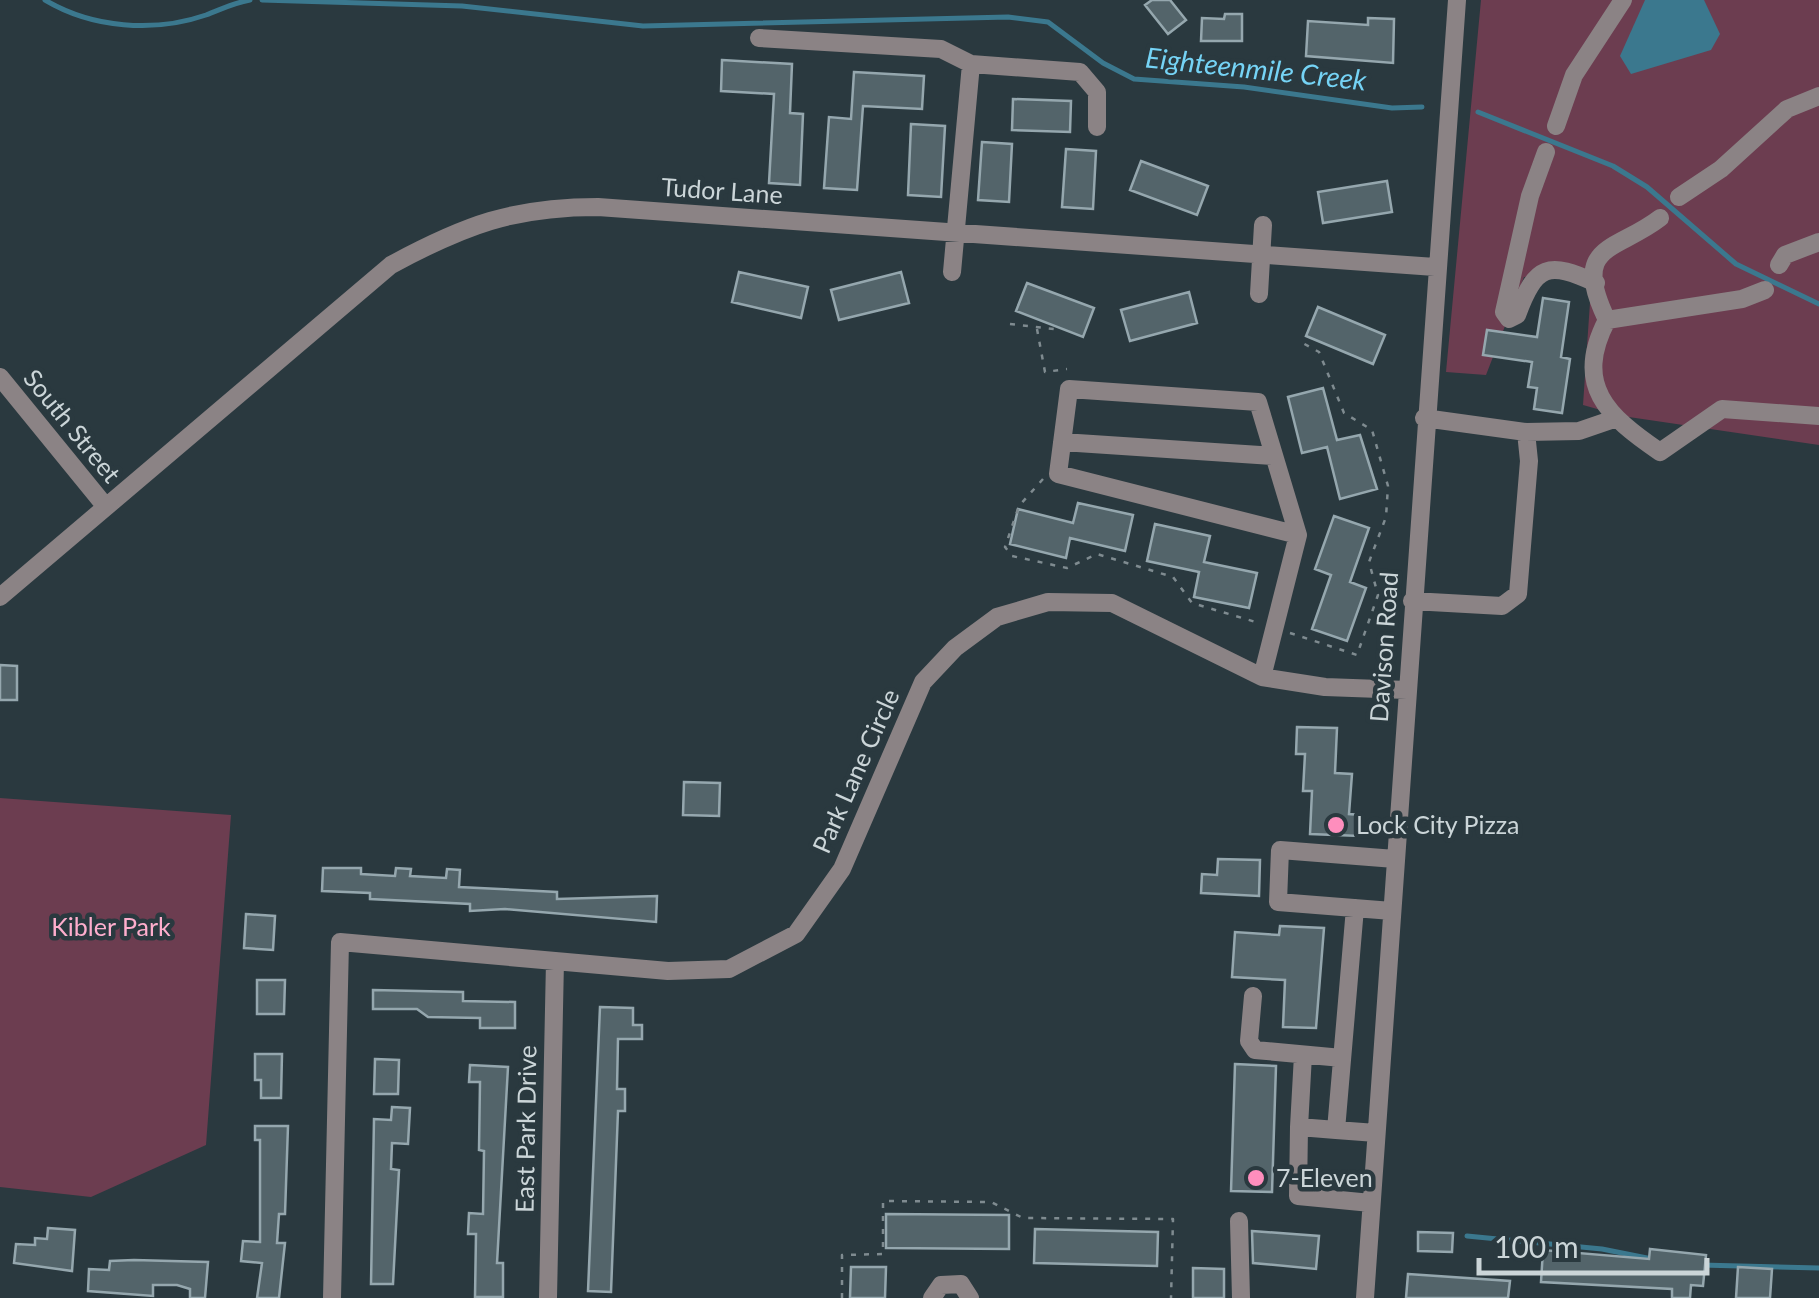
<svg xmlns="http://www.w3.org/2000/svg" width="1819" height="1298" font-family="Lato,sans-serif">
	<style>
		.green { fill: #6c3d50 }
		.water { fill: #3b788e }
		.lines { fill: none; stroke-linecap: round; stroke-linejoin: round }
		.stream { stroke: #3b788e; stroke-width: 5 }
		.building { fill: #53646a; stroke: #95a7ae; stroke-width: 2.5 }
		.path { stroke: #7f8b90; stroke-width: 2.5; stroke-dasharray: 5 8; stroke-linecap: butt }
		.minor { stroke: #8b8385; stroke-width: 18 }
		.poi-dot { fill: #fe8ebd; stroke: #2a393f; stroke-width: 4 }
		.labels { text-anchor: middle; stroke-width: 9; stroke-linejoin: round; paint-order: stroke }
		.street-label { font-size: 25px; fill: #cbd5d8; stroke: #2a393f }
		.poi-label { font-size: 25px; fill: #cbd5d8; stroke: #2a393f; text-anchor: start }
		.park-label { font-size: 25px; fill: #feaecd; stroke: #2a393f }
		.water-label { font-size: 28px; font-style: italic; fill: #75d3f5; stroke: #2a393f }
	</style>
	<rect width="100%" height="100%" fill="#2a393f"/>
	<path class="green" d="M1481,0H1819V445L1622,416L1583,405L1592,273L1524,277L1486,375L1446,372Z
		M0,798L231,815L206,1145L91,1197L0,1187Z"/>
	<path class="water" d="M1645,0H1704L1720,34L1711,50L1631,74L1620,56Z"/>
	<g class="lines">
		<path class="stream" d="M45,0C92,28 154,33 206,15C222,9 233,3 250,0
			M262,0L462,6L643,26L1008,17L1048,22L1103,63L1134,79L1244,87L1392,108L1422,107
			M1478,112L1613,166L1647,187L1736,264L1819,304
			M1467,1236L1602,1249L1652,1259
			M1701,1265L1819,1268"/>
	</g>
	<path class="building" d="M1152,0H1170L1186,20L1168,34L1145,5Z
		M1225,14H1242V41H1201L1202,18L1224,19Z
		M1368,18L1394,19L1393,63L1306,56L1308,21L1368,25Z
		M722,60L792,64L790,113L803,114L800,185L769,183L774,94L721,91Z
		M854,72L924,76L922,109L863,106L857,190L824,188L829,117L851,119Z
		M1013,99L1071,101L1070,132L1012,130Z
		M911,124L945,126L941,197L908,195Z
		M982,142L1012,144L1009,202L978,200Z
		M1066,149L1096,151L1093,209L1062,207Z
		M1141,161L1208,186L1197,215L1130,190Z
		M1387,181L1392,212L1323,223L1318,192Z
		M739,272L808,287L801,318L732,302Z
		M901,272L909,303L839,320L831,290Z
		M1027,283L1094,308L1083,337L1016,311Z
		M1189,292L1197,323L1130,341L1121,310Z
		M1543,298L1569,302L1561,357L1570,359L1562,413L1534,409L1537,388L1528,387L1532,362L1483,355L1487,330L1537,337Z
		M1318,307L1385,335L1373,364L1306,336Z
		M1323,388L1337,440L1360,435L1377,489L1340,499L1327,447L1302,453L1288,397Z
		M1078,503L1133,515L1125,551L1070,538L1066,558L1010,544L1018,509L1073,523Z
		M1334,516L1369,528L1350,582L1366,588L1347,641L1312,629L1331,575L1315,569Z
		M1155,524L1210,536L1204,562L1257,573L1249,608L1194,597L1199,572L1147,561Z
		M0,665L17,666V700H0Z
		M1297,727L1337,728L1335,773L1352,774L1349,814L1361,815L1360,836L1310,834L1312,791H1303L1305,754H1296Z
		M684,782L720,783L719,816L683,815Z
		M1218,859L1260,860L1259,896L1201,893L1202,874L1217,875Z
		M323,868H361V874L395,876L396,868L411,869L410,876L446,878L447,869L460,870L459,887L557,892V899L657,896L656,922L505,909L470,911V904L370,899V893L322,891Z
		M246,914L275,916L273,950L244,948Z
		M1280,926L1324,928L1316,1028L1283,1027L1285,980L1232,977L1235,932L1279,935Z
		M257,980H285L284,1014H257Z
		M373,990L463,992V1001L515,1002V1028H480V1018L428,1017L417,1009H373Z
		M600,1007L633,1008V1025H642V1039H618L617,1089H625V1111H618L611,1292L588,1291Z
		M255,1054H282L281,1098H261V1080H255Z
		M375,1059L399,1060L398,1094H374Z
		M1235,1064L1276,1066L1272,1192L1231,1191Z
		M470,1065L508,1067L497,1263H503V1297H475L476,1234H468L469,1213L483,1214L484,1151L479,1150L480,1082H469Z
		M392,1107L410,1108L408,1144L392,1143L391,1169L399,1170L393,1284H371L374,1119L391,1120Z
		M255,1126H288L285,1214H279L277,1243H285L279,1298H257L262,1263L241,1261L243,1241L260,1242V1140H255Z
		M886,1214L1009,1215V1249L886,1248Z
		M48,1228L75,1230L72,1271L14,1263L16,1244L35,1245V1238L47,1239Z
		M1035,1229L1158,1232L1157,1266L1034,1263Z
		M1252,1231L1319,1236L1316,1269L1253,1263Z
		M1418,1232L1453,1233L1452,1252L1418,1251Z
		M1650,1249L1706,1255L1703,1286L1691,1285L1690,1298H1672V1289L1541,1282L1543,1250L1649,1259Z
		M134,1260L208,1262L205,1298H190V1289L177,1285H153V1296L88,1291L89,1269L109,1270L110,1261Z
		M851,1267H886L885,1298H850Z
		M1738,1267L1772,1269L1770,1298H1736Z
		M1193,1268L1224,1269V1298H1193Z
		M1408,1274L1510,1281L1508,1298H1406Z"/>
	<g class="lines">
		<path class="path" d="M1010,324L1054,329
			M1037,329L1045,372L1067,369
			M1043,479L1019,506L1005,547L1012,556L1067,568L1097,554L1173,577L1192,603L1259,623
			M1290,633L1357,655L1378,595L1369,562L1386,517L1388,486L1372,430L1344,413L1319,352L1299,341
			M842,1298V1255L883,1254V1201L991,1202L1023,1218L1173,1219L1171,1298"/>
		<path class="minor" d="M759,38L941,49L971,64L952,272
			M971,64L1080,72L1097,92V127
			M1556,126L1574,75L1623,0
			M1546,152L1530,196L1504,312L1509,319L1517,315C1536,264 1548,261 1596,283
			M1679,197L1721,169L1787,109L1819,96
			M1660,218C1616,252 1570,243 1607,320L1742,299L1765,290
			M1779,265L1785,255L1819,242
			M1259,294L1263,225
			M1607,320C1573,385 1607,416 1660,452L1722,409L1819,416
			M0,377L106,507
			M1526,432L1579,431L1614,419
			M1062,442L1274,456
			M0,597L391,265C465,225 513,207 598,207L1435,267
			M1412,601L1502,606L1518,594L1529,461L1526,432L1424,418
			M1262,677L1298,535L1258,402L1069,389L1058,474L1298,535
			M1355,908L1336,1130L1376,1133
			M1392,911L1278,902L1280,850L1395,859
			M1253,996L1249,1041L1255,1050L1342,1058
			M1299,1127L1303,1055
			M1336,1130L1299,1127L1298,1196L1371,1203
			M1239,1221L1241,1298
			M332,1298L340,942L668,971L729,969L796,934L842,869L923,682L955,648L997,617L1048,602L1112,603L1262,677L1325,687L1407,690
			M548,1298L555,961
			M932,1298L941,1285L961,1284L970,1298
			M1365,1298L1457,0"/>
	</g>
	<g class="poi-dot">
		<circle cx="1336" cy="825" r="10"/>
		<circle cx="1256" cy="1178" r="10"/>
	</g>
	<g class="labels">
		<g class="street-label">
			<text transform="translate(722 191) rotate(4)" y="9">Tudor Lane</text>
			<text transform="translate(72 426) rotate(51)" y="9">South Street</text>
			<text transform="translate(1384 647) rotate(-86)" y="9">Davison Road</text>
			<text transform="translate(856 771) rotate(-66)" y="9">Park Lane Circle</text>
			<text transform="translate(526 1129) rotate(-89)" y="9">East Park Drive</text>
		</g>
		<g class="poi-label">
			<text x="1356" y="834">Lock City Pizza</text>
			<text x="1276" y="1187">7-Eleven</text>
		</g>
		<g class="park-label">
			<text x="111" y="936">Kibler Park</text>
		</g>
		<g class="water-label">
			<text transform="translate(1256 69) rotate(6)" y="10">Eighteenmile Creek</text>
		</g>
	</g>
	<path d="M1479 1258v15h228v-15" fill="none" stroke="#cbd5d8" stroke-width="5"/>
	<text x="1494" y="1258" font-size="30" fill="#cbd5d8" stroke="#2a393f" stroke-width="8" paint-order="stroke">100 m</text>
</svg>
